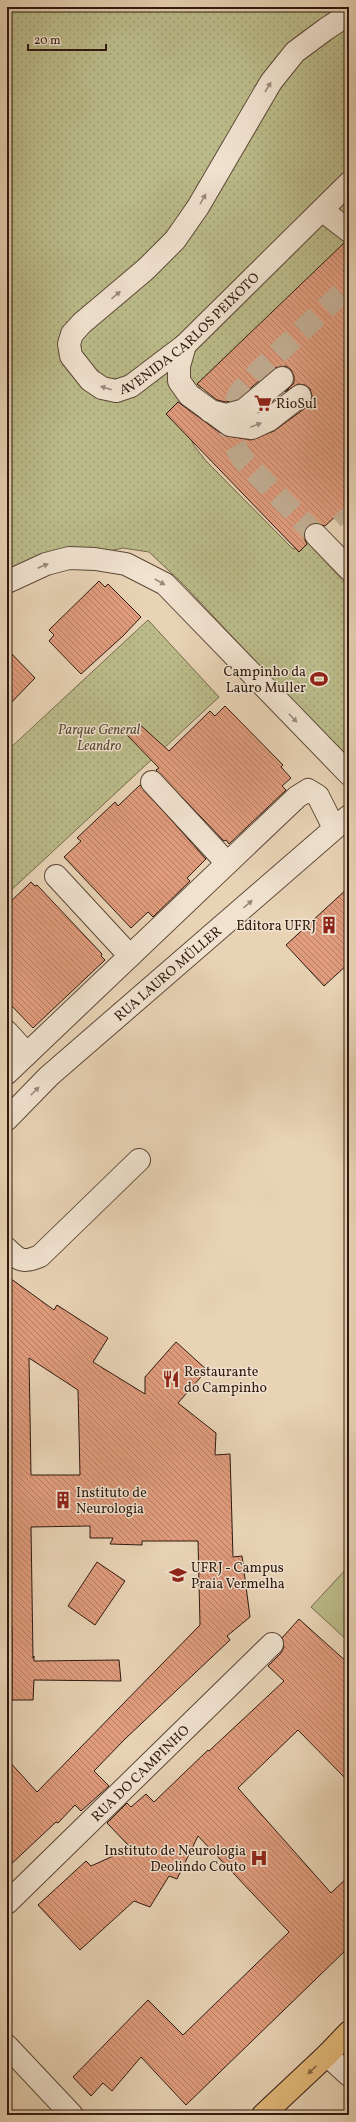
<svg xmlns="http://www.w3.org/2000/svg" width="356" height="2122" font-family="Vollkorn,serif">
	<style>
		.grass { fill: #bbbb8a; stroke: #756a4c }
		.park { fill: url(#park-dots); stroke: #756a4c }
		.building { fill: url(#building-back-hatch); stroke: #2f190f; fill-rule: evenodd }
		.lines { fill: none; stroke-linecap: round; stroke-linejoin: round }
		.minor-tunnel { stroke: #c3ae94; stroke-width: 22; stroke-dasharray: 22 11; stroke-linecap: butt }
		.minor-casing { stroke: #5d4838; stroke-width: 24 }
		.highway-casing { stroke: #2f190f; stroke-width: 24 }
		.minor { stroke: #f0e2cf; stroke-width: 22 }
		.highway { stroke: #e4ba7a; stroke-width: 22 }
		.oneway { fill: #998879 }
		.oneway2 { fill: #8a6a44 }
		.labels { text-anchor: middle; stroke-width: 3; stroke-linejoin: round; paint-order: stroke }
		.street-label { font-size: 14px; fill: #2f190f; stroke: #f0e2cf }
		.poi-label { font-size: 14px; fill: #2f190f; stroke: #f0e2cf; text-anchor: start }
		.park-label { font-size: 14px; font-style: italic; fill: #594a34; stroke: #f0e2cf }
	</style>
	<defs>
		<pattern id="park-dots" width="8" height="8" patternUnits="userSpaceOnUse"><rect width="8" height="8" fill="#bbbb8a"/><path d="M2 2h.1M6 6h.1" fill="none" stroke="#a1a076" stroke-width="1.8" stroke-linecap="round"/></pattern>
		<pattern id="building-back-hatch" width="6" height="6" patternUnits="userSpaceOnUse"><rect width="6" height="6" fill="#e09c7d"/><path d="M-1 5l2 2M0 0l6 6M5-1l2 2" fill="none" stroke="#b67e65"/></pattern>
	</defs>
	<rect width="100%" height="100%" fill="#e8d3b5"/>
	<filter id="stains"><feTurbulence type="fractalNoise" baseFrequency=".005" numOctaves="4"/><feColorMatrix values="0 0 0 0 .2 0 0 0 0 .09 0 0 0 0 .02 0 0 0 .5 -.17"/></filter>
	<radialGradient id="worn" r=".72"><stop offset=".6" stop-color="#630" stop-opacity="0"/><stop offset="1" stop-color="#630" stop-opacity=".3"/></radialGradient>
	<path class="grass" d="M349,1566V1642L311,1607Z"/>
	<path class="park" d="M7,7H349V243L183,404L179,417L195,447L206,461L293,549L304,539L349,587V761L184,585L149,552L123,548L92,555L7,586Z
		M148,620L219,697L7,894V751Z"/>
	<path class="building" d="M345,242L349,243V504L325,526L313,523L307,526L304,538L307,544L299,552L166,414L178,402L223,435L251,440L274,431L308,406L311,401L312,395L310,389L305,385L298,384L285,392L294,383V376L291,370L286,366L274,368L238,399L226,402L217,400L197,384Z
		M99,581L105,587L108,584L141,617L123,636L81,674L49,641L54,635L49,630Z
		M7,649L35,678L7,707Z
		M225,706L283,765L281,767L291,778L282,786L286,790L229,844L226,840L224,841L156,770L159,768L127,735L138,723L169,751L210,711L215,716Z
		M140,785L206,859L187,878L190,881L153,917L148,912L131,928L64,857L81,841L77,838L115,802L118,806Z
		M31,882L35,886L37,885L102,954L101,956L105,960L33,1028L7,1001V905Z
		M349,887V963L324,986L286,945Z
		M7,1276L54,1310L57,1305L108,1338L93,1362L145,1394V1377L176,1342L207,1370L178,1403L216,1433L215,1455L230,1454L233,1557L242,1556L250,1617L227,1636L230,1640L125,1739L94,1771L109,1786L81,1811L75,1805L58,1823L56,1822L7,1868V1759L37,1792L200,1625L198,1541H142V1545L110,1544L113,1538H90V1526L31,1527L33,1658L34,1656V1661L119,1660L121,1681L34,1680L33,1700H12V1627H7ZM29,1358L78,1390L80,1475H31Z
		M97,1562L125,1581L95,1625L68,1606Z
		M299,1619L349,1664V1782L298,1730L238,1788L331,1893L349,1876V1947L186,2105L141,2057L112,2091L103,2083L91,2096L73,2077L148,2000L183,2035L289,1932L198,1836L177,1879L169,1876L150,1907L134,1901L80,1950L38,1905L86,1861L91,1866L131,1848L107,1823L127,1803L131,1807L146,1794L154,1802L208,1750L209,1751L284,1681L268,1666L281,1653L284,1647L282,1638Z"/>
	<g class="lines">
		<path class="minor-tunnel" d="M341,510L349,519
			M316,535L244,461L232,441L230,425L231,414L239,393L259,371L349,286"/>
		<g class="minor-casing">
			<g id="minor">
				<path id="s1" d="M349,14L326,29L295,52L271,82L198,207L175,240L146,269L82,323L72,334L69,344L71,356L90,380L102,388L116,391L131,386L185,345L349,183"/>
				<path d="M322,210L349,231"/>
				<path d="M185,345L179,366V381L189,395L230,425L252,428L269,420L300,396"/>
				<path d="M210,411L226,415L244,410L282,378"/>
				<path d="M316,535L349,569"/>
				<path d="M7,582L46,564L69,558L95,559L126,564L165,584L349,774"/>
				<path d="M152,782L227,863"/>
				<path d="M56,876L130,956"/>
				<path d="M7,1032L27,1054"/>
				<path d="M7,1073L297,797L308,790L318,796L334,828"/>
				<path id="s2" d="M7,1119L49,1076L349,816"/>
				<path d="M7,1249C19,1261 24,1263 40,1256L139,1160"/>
				<path id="s3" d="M7,1903L272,1644"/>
				<path d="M7,2046L72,2115"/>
				<path d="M327,2055L349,2075"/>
			</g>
		</g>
		<g class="highway-casing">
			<path id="highway" d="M263,2115L327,2055L349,2032"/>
		</g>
		<use href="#minor" class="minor"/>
		<use href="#highway" class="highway"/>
	</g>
	<defs><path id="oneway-solid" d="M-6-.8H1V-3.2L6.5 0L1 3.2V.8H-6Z"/></defs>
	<g class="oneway">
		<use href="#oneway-solid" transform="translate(268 87) rotate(-59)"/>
		<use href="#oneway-solid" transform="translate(203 199) rotate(-60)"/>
		<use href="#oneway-solid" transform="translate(116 295) rotate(-40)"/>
		<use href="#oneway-solid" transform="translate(106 388) rotate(-163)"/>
		<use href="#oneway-solid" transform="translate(256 425) rotate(-21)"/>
		<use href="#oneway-solid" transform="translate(43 566) rotate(-23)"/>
		<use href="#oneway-solid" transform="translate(160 582) rotate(30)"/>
		<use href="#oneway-solid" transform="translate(293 718) rotate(46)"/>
		<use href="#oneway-solid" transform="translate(248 904) rotate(-41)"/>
		<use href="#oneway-solid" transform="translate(35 1091) rotate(-45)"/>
	</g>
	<use class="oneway2" href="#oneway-solid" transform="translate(312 2070) rotate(137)"/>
	<defs>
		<g id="supermarket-bare" transform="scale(1.38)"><path d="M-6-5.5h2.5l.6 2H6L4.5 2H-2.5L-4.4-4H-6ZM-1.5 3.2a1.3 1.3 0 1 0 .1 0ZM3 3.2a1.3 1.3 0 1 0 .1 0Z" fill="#8f2418" stroke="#f0e2cf" stroke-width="2.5" paint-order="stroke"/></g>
		<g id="stadium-bare" transform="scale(1.38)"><path d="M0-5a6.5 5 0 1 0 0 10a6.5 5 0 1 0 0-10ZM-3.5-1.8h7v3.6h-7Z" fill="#8f2418" stroke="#f0e2cf" stroke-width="2.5" paint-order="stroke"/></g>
		<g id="building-bare" transform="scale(1.38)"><path d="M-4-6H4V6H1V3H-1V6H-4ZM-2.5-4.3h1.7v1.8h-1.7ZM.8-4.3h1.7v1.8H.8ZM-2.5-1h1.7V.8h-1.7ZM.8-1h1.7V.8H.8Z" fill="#8f2418" stroke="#f0e2cf" stroke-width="2.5" paint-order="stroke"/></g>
		<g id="restaurant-bare" transform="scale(1.38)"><path d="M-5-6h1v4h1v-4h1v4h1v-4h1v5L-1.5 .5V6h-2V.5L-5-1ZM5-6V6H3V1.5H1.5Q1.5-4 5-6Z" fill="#8f2418" stroke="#f0e2cf" stroke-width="2.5" paint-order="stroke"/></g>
		<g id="university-bare" transform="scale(1.38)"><path d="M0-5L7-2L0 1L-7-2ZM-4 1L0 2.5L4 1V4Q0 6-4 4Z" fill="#8f2418" stroke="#f0e2cf" stroke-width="2.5" paint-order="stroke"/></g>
		<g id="hospital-bare" transform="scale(1.38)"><path d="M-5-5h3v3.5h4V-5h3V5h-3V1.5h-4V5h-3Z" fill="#8f2418" stroke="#f0e2cf" stroke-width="2.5" paint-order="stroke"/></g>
	</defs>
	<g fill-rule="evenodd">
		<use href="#supermarket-bare" x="263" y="403"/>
		<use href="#stadium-bare" x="319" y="679"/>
		<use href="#building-bare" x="329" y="925"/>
		<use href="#restaurant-bare" x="171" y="1379"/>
		<use href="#building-bare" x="63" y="1500"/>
		<use href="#university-bare" x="178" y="1575"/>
		<use href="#hospital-bare" x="259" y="1858"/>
	</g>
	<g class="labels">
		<g class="street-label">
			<text dy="5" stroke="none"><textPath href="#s1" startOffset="605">AVENIDA CARLOS PEIXOTO</textPath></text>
			<text dy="5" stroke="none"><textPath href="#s2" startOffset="217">RUA LAURO MÜLLER</textPath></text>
			<text dy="5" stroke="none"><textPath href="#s3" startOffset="186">RUA DO CAMPINHO</textPath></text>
		</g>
		<g class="poi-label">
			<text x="276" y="408">RioSul</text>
			<text x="306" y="676" text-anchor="end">Campinho da<tspan x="306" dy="16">Lauro Muller</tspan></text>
			<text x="316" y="930" text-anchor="end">Editora UFRJ</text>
			<text x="184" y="1376">Restaurante<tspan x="184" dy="16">do Campinho</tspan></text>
			<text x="76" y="1497">Instituto de<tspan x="76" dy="16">Neurologia</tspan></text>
			<text x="191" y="1572">UFRJ - Campus<tspan x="191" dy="16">Praia Vermelha</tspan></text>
			<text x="246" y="1855" text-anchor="end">Instituto de Neurologia<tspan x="246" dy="16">Deolindo Couto</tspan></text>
		</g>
		<g class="park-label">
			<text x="99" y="734">Parque General<tspan x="99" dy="16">Leandro</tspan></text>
		</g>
	</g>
	<rect width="356" height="2122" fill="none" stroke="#e8d3b5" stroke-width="24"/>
	<rect x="8" y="8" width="340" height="2106" fill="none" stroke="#2f190f" stroke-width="2"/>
	<rect x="12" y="12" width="332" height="2098" fill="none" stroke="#2f190f"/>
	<path d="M28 44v6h78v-6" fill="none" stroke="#2f190f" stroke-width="2"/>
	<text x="34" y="44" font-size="12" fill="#2f190f" stroke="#f0e2cf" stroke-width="3" paint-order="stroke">20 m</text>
	<rect width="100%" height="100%" filter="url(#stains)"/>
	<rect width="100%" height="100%" fill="url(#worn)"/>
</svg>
